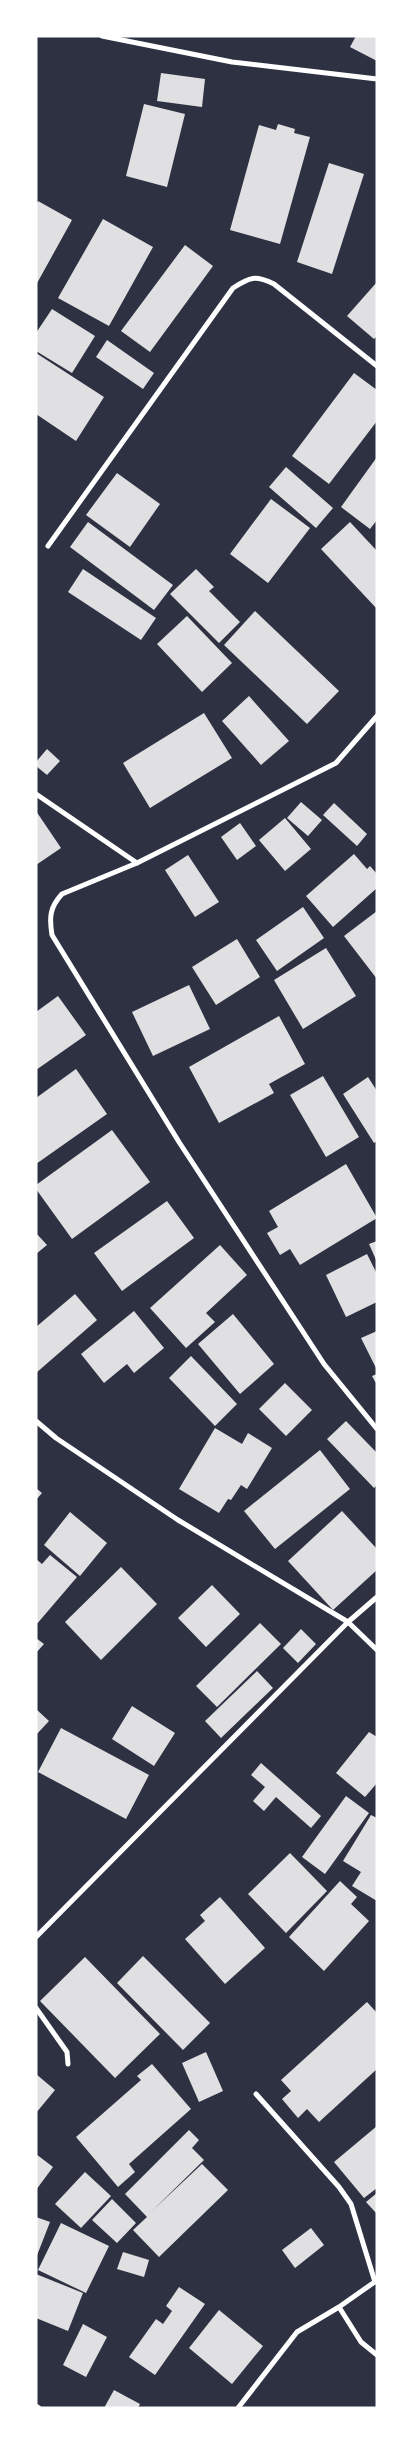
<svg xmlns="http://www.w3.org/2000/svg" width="413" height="2444" font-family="Ubuntu,sans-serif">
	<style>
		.building { fill: #e0e0e3 }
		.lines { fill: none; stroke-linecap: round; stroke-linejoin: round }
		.minor { stroke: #fff; stroke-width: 5 }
	</style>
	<rect width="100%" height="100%" fill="#2d3142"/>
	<path class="building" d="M356,36H377V61L350,47Z
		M161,73L205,79L202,107L157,101Z
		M144,104L185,114L167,187L126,176Z
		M278,124L295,129L294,133L310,137L280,244L230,230L259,125L276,130Z
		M329,163L364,174L332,274L297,262Z
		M38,201L72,220L36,285V205Z
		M103,219L153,247L109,326L58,298Z
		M185,245L213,266L150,352L121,331Z
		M377,282V336L374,339L347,316Z
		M52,309L95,336L72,373L36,351V333Z
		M107,340L154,373L143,389L96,357Z
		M36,353L104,397L76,441L36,414Z
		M354,373L377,390V421L329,484L292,456Z
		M377,457V520L370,529L341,507Z
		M286,467L333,508L316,528L269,487Z
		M117,473L160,504L130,547L86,515Z
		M271,499L310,528L268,583L230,554Z
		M88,522L173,585L154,610L70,547Z
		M350,522L377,551V609L321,549Z
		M83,569L156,618L141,640L68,592Z
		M196,569L214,587L209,591L240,622L219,643L170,594Z
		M255,611L339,691L307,724L224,645Z
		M187,616L232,663L202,692L157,644Z
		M249,696L289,741L261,765L222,721Z
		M204,713L232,758L150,808L123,763Z
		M47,749L60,761L47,775L36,766V762Z
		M301,802L322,820L308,836L287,818Z
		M334,803L367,834L357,846L323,815Z
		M36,811L61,848L36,865Z
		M285,818L311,849L285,871L259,840Z
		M240,823L256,846L237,860L221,837Z
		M354,854L367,869L370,866L377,874V888L333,927L306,896Z
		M188,855L219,902L195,917L165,870Z
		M303,907L324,938L277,971L256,940Z
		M377,911V979L344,936Z
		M237,939L260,977L216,1005L192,967Z
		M326,948L356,996L303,1029L274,980Z
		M189,985L210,1029L153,1056L132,1012Z
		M58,996L86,1035L36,1070V1012Z
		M279,1016L305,1064L269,1084L274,1093L219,1123L189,1067Z
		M76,1069L107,1114L36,1164V1098Z
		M323,1076L359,1137L326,1157L290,1095Z
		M368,1077L377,1091V1141L374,1143L343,1094Z
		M112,1130L150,1182L72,1239L36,1189V1185Z
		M346,1164L377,1218L300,1265L290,1249L280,1255L267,1233L278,1227L269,1211Z
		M167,1201L194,1238L122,1291L94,1253Z
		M36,1233L47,1245L36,1254Z
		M377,1241V1262L369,1244Z
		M220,1245L247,1275L206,1313L215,1322L186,1348L150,1308Z
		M367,1254L377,1274V1302L346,1317L326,1275Z
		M75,1294L97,1320L36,1373V1327Z
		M134,1311L164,1348L134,1373L127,1364L104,1383L81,1354Z
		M233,1314L274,1364L240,1394L198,1344Z
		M377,1331V1370L361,1338Z
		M191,1356L237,1404L215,1426L169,1378Z
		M377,1374V1385L372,1376Z
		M285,1383L312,1410L286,1436L259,1409Z
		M346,1421L377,1453V1485L374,1488L327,1439Z
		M215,1428L242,1444L248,1433L272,1448L247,1489L241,1485L231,1500L228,1499L219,1513L179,1489Z
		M320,1450L350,1489L275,1549L244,1511Z
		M36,1488L42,1493L36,1500Z
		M342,1511L377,1549V1570L333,1610L288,1561Z
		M70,1512L107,1543L80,1576L44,1545Z
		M50,1555L77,1577L36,1625V1559L42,1564Z
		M121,1567L157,1604L101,1660L65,1622Z
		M212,1585L240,1614L206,1647L178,1618Z
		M260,1623L281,1644L217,1707L196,1686Z
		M301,1629L316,1644L298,1663L283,1648Z
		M36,1638L44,1644L36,1653Z
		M257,1671L273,1688L221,1738L205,1721Z
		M132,1706L175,1733L154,1766L112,1739Z
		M36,1709L49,1721L36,1735Z
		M61,1728L149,1775L126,1819L38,1772Z
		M369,1732L377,1737V1783L365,1797L336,1773Z
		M261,1763L321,1816L311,1828L276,1797L264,1811L253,1801L265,1787L251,1775Z
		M346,1796L369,1813L325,1874L302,1857Z
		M371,1815L377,1818V1901L352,1886L361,1872L343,1861Z
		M290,1853L327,1891L286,1933L248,1894Z
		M340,1881L357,1897L351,1904L369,1921L324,1971L289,1937Z
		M220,1897L265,1948L225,1984L185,1939L205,1921L200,1915Z
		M143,1956L210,2023L183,2050L117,1983Z
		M85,1957L160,2034L115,2078L40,2001Z
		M367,2002L377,2013V2069L319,2122L307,2109L298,2118L282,2099L291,2091L281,2080Z
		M206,2052L223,2091L199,2102L182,2063Z
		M152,2064L191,2109L129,2164L135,2172L118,2187L76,2137L141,2080L137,2076Z
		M36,2074L55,2090L36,2113Z
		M377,2126V2188L364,2198L334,2162Z
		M189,2130L199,2140L192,2148L204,2160L152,2211L202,2164L228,2190L159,2257L133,2230L147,2217L125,2194Z
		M36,2154L53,2167L36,2190Z
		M85,2172L111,2196L81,2228L55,2204Z
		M377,2193V2214L366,2202Z
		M112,2199L136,2223L117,2243L92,2220Z
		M36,2217L50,2222L36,2258Z
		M61,2223L109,2246L86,2293L38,2270Z
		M311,2228L324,2245L295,2268L282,2250Z
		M123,2252L149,2260L144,2277L117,2269Z
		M36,2274L83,2293L68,2331L36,2318Z
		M179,2287L205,2304L155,2375L129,2357L156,2319L163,2324L172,2311L166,2306Z
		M219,2310L263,2346L232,2384L189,2348Z
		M83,2324L107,2337L86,2377L63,2365Z
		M114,2390L140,2404L138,2408H104Z"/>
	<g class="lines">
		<path class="minor" d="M102,36L232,62L377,79
			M48,546L233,288C250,277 255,275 274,284L377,366
			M377,716L336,763L137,863L62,894C50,907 49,917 52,935L179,1142L324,1364L377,1429
			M36,794L137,863
			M36,1421L56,1438L178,1520L348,1622L377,1650
			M36,1937L348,1622L377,1597
			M36,2008L67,2052L68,2064
			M256,2094L339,2187L351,2204L375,2282
			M339,2307L361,2342L377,2355
			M36,2406L39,2408
			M238,2408L297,2332L339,2307L376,2281"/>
	</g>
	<rect width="413" height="2444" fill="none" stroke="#ffffff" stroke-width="75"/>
</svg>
